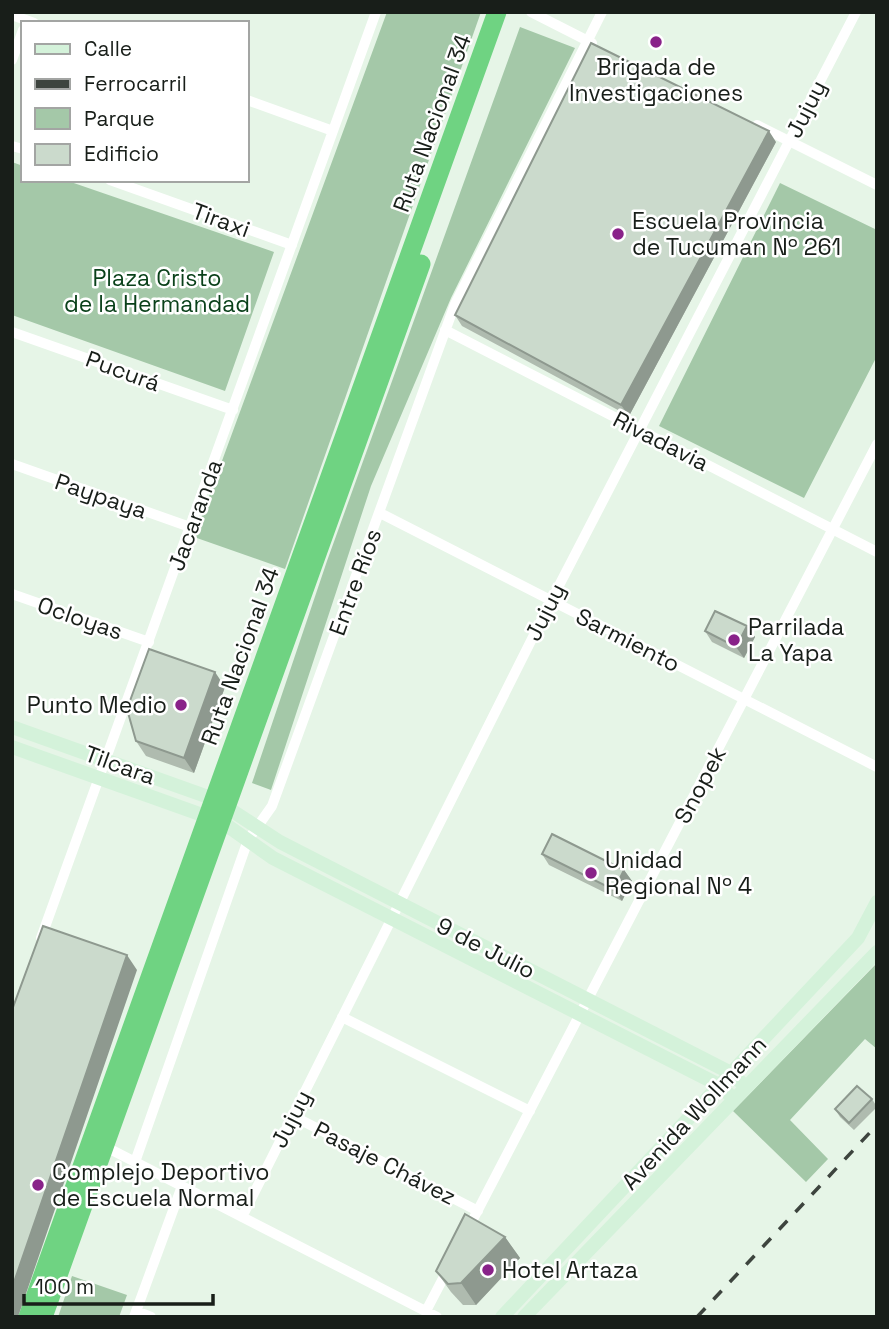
<svg xmlns="http://www.w3.org/2000/svg" width="889" height="1329" font-family="'Space Grotesk',sans-serif">
	<style>
		.green { fill: #a4c8a8 }
		.lines { fill: none; stroke-linecap: round; stroke-linejoin: round }
		.street { stroke: #fff; stroke-width: 10 }
		.secondary { stroke: #d4f2da; stroke-width: 14 }
		.highway { stroke: #6fd382; stroke-width: 19 }
		.rail { stroke: #3d443e; stroke-width: 3.5; stroke-dasharray: 12 12; stroke-linecap: butt }
		.wall { fill: #afbbaf }
		.shaded-wall { fill: #8e998f }
		.building { fill: #cbdacc; stroke: #8e998f; stroke-width: 2 }
		.poi-dot { fill: #892289; stroke: #fff; stroke-width: 2.5 }
		.labels { text-anchor: middle; stroke-width: 5; stroke-linejoin: round; paint-order: stroke }
		.poi-label { font-size: 23px; fill: #181e19; stroke: #fff; text-anchor: start }
		.street-label { font-size: 23px; fill: #181e19; stroke: #fff }
		.park-label { font-size: 23px; fill: #0a411a; stroke: #fff }
	</style>
	<rect width="100%" height="100%" fill="#e6f5e7"/>
	<path class="green" d="M387,12H481L285,569L194,537Z
		M520,27L575,48L451,298L371,486L271,790L252,783L327,561Z
		M12,162L23,166V180H65L274,252L225,391L12,315Z
		M780,183L877,230V356L804,498L659,426Z
		M877,963V1049L865,1039L790,1120L828,1159L806,1182L733,1111Z
		M72,1276L127,1295L119,1317H58Z"/>
	<g class="lines">
		<path class="street" d="M531,12L592,43
			M12,15L34,23
			M12,60L23,30
			M247,100L333,131
			M757,125L877,185
			M12,146L23,149
			M110,180L292,245
			M445,330L877,552
			M12,332L233,410
			M12,464L190,527
			M380,513L877,767
			M12,594L149,642
			M41,938L376,12
			M342,1017L530,1111
			M293,1116L478,1211
			M104,1146L437,1317
			M135,1162L248,840L272,806L455,304L602,12
			M242,1217L551,601L856,12
			M467,1231L877,444
			M136,1311L151,1317
			M426,1311L449,1267
			M134,1317L182,1186"/>
		<path class="secondary" d="M12,727L214,799L280,842L731,1073L746,1087
			M12,747L222,822L273,858L719,1085L734,1099
			M502,1317L858,938L877,902
			M524,1317L877,952"/>
		<path class="highway" d="M28,1317L497,12
			M43,1317L421,264"/>
		<path class="rail" d="M697,1317L877,1125"/>
	</g>
	<path class="wall" d="M776,142L629,416L462,326L455,315Z
		M747,626L755,637L744,658L712,642L705,631Z
		M225,687L194,773L146,756L136,741Z
		M542,854L624,870L632,881L622,901L549,865Z
		M872,1099L877,1107L854,1130L840,1117L835,1109Z
		M505,1237L520,1258L476,1305H463L451,1292L436,1271Z"/>
	<path class="shaded-wall" d="M769,131L776,142L629,416L621,405Z
		M747,626L755,637L744,658L736,647Z
		M215,672L225,687L194,773L184,758Z
		M624,870L632,881L622,901L614,890Z
		M127,955L137,970L18,1317H12V1288Z
		M505,1237L520,1258L476,1305L461,1283Z"/>
	<path class="building" d="M591,43L769,131L621,405L455,315Z
		M715,611L747,626L736,647L705,631Z
		M149,649L215,672L184,758L136,741L127,709Z
		M552,834L624,870L614,890L542,854Z
		M43,926L127,955L12,1288V1010Z
		M857,1086L872,1099L849,1123L835,1109Z
		M465,1214L505,1237L461,1283L448,1284L436,1271Z"/>
	<g class="poi-dot">
		<circle cx="656" cy="42" r="7"/>
		<circle cx="618" cy="234" r="7"/>
		<circle cx="734" cy="640" r="7"/>
		<circle cx="181" cy="705" r="7"/>
		<circle cx="591" cy="873" r="7"/>
		<circle cx="38" cy="1185" r="7"/>
		<circle cx="488" cy="1270" r="7"/>
	</g>
	<g class="labels">
		<g class="poi-label">
			<text x="656" y="75" text-anchor="middle">Brigada de<tspan x="656" dy="26">Investigaciones</tspan></text>
			<text x="632" y="229">Escuela Provincia<tspan x="632" dy="26">de Tucuman Nº 261</tspan></text>
			<text x="748" y="635">Parrilada<tspan x="748" dy="26">La Yapa</tspan></text>
			<text x="167" y="713" text-anchor="end">Punto Medio</text>
			<text x="605" y="868">Unidad<tspan x="605" dy="26">Regional Nº 4</tspan></text>
			<text x="52" y="1180">Complejo Deportivo<tspan x="52" dy="26">de Escuela Normal</tspan></text>
			<text x="502" y="1278">Hotel Artaza</text>
		</g>
		<g class="street-label">
			<text transform="translate(806 109) rotate(-63)" y="8">Jujuy</text>
			<text transform="translate(432 123) rotate(-70)" y="8">Ruta Nacional 34</text>
			<text transform="translate(221 220) rotate(20)" y="8">Tiraxi</text>
			<text transform="translate(123 371) rotate(20)" y="8">Pucurá</text>
			<text transform="translate(661 441) rotate(27)" y="8">Rivadavia</text>
			<text transform="translate(101 496) rotate(19)" y="8">Paypaya</text>
			<text transform="translate(195 515) rotate(-70)" y="8">Jacaranda</text>
			<text transform="translate(355 582) rotate(-70)" y="8">Entre Ríos</text>
			<text transform="translate(545 612) rotate(-63)" y="8">Jujuy</text>
			<text transform="translate(80 618) rotate(19)" y="8">Ocloyas</text>
			<text transform="translate(628 640) rotate(27)" y="8">Sarmiento</text>
			<text transform="translate(240 656) rotate(-70)" y="8">Ruta Nacional 34</text>
			<text transform="translate(120 765) rotate(20)" y="8">Tilcara</text>
			<text transform="translate(700 785) rotate(-62)" y="8">Snopek</text>
			<text transform="translate(486 948) rotate(27)" y="8">9 de Julio</text>
			<text transform="translate(694 1113) rotate(-47)" y="8">Avenida Wollmann</text>
			<text transform="translate(291 1119) rotate(-63)" y="8">Jujuy</text>
			<text transform="translate(385 1163) rotate(27)" y="8">Pasaje Chávez</text>
		</g>
		<g class="park-label">
			<text x="157" y="286">Plaza Cristo<tspan x="157" dy="26">de la Hermandad</tspan></text>
		</g>
	</g>
	<rect width="889" height="1329" fill="none" stroke="#181e19" stroke-width="28"/>
	<rect x="21" y="21" width="228" height="161" fill="#ffffff" stroke="#a3a5a3" stroke-width="2"/>
	<rect x="35" y="44" width="35" height="10" fill="#d4f2da" stroke="#a3a5a3" stroke-width="2"/>
	<text x="84" y="56" font-size="21" fill="#181e19">Calle</text>
	<rect x="35" y="79" width="35" height="10" fill="#3d443e" stroke="#a3a5a3" stroke-width="2"/>
	<text x="84" y="91" font-size="21" fill="#181e19">Ferrocarril</text>
	<rect x="35" y="108" width="35" height="21" fill="#a4c8a8" stroke="#a3a5a3" stroke-width="2"/>
	<text x="84" y="126" font-size="21" fill="#181e19">Parque</text>
	<rect x="35" y="144" width="35" height="21" fill="#cbdacc" stroke="#a3a5a3" stroke-width="2"/>
	<text x="84" y="161" font-size="21" fill="#181e19">Edificio</text>
	<path d="M24 1294v10h189v-10" fill="none" stroke="#181e19" stroke-width="3.5"/>
	<text x="35" y="1294" font-size="21" fill="#181e19" stroke="#ffffff" stroke-width="5" paint-order="stroke">100 m</text>
</svg>
